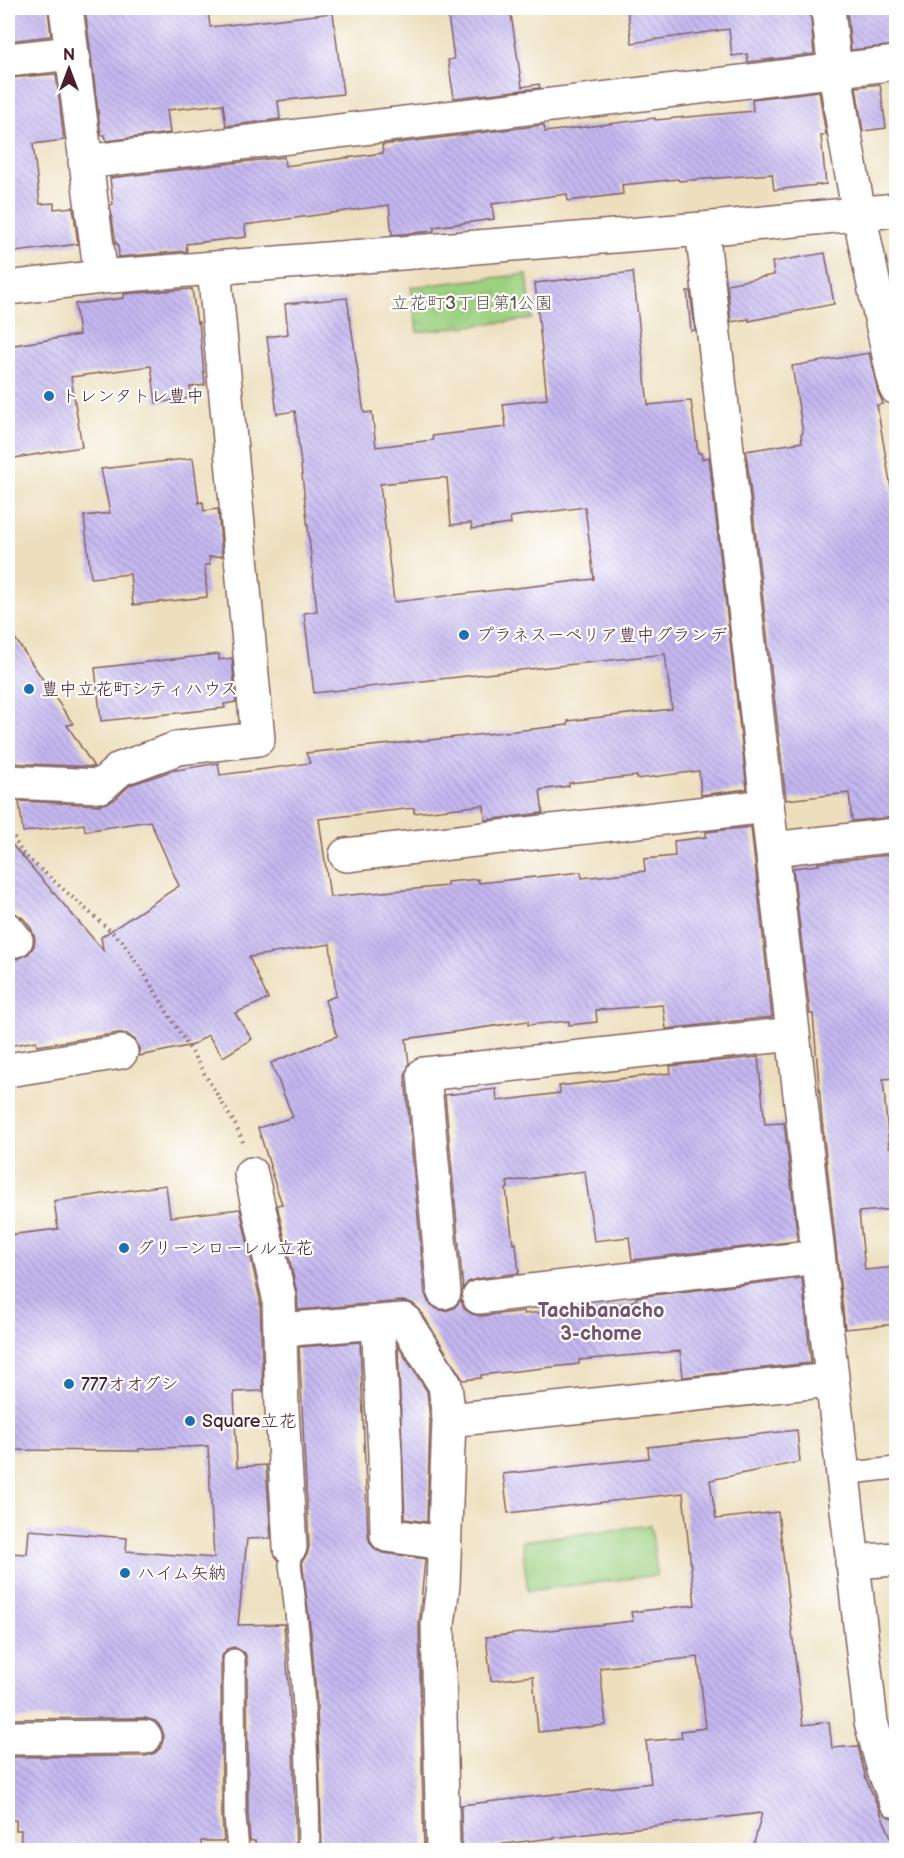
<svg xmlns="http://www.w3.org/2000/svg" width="904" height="1858" font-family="'Balsamiq Sans','Klee One',sans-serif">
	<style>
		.grass { fill: url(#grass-tufts); stroke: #747856; stroke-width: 1.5 }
		.pitch { fill: #9dd182; stroke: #747856; stroke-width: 1.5 }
		.building { fill: url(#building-back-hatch); fill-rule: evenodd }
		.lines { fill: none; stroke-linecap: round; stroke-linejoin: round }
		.lane-casing { stroke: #83625e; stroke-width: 24 }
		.street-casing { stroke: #83625e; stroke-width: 36 }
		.path { stroke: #83625e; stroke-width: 4; stroke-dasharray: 1.5 4.5; stroke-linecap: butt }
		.lane { stroke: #fff; stroke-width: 21 }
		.street { stroke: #fff; stroke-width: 33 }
		.poi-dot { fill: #1f6fb2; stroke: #fff; stroke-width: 2 }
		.labels { text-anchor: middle; stroke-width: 4.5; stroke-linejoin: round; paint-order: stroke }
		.park-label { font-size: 18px; fill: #635445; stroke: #fff }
		.poi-label { font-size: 18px; fill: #4a1f2b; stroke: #fff; text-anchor: start }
		.neighbourhood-label { font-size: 20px; font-weight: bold; fill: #755570; stroke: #fff }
	</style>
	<defs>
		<pattern id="grass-tufts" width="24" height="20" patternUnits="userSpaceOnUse" patternTransform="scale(1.5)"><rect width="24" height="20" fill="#9dd182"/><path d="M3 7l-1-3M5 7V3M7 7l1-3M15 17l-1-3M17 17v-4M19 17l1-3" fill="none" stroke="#89b370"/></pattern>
		<pattern id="building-back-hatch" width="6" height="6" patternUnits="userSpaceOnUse" patternTransform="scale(1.5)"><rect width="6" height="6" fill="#c5b8f1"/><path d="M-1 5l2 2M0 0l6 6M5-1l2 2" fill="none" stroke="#a295c3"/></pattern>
	</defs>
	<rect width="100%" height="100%" fill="#fff"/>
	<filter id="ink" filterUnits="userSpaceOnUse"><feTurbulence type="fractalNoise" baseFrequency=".0167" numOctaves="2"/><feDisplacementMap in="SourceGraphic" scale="12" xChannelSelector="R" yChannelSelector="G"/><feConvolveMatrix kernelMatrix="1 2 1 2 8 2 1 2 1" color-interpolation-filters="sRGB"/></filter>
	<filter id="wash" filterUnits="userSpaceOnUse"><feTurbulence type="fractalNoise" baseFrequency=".008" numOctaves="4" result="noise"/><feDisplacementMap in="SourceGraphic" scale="24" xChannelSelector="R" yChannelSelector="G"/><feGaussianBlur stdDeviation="1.35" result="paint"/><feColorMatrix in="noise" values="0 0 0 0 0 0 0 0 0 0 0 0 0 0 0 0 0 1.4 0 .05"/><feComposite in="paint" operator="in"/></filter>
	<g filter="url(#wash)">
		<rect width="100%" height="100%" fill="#eddfbd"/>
		<path class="grass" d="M527,274L532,319L417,332L411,287Z"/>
		<path class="pitch" d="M651,1525L657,1575L528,1591L522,1541Z"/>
		<g id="blocks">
			<path class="building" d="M8,8H48L51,36L8,41Z
				M85,8H208L210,27L333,13L343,94L278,101L280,119L226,126L223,104L167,110L170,133L106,141L105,135H101Z
				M447,8H510L522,87L539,84L540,88L454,98L448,60L454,59Z
				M627,8H810L814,54L748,62L747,54L732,56L729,29L632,43Z
				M847,8H897V45L851,50Z
				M56,74L64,140L33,144L40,204L54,203V209L73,207L78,244L8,253V78Z
				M880,84L886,128L863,131L856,87Z
				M819,91L826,135L821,136L826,184L774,190L772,174L679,181L678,179L622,185L623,194L568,201L567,194L492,204L494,219L434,227V231L392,235L389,205L245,225L246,237L186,244L187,251L119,257L118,244H116L110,205L113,204L110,178L284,157L285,166L383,153L382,145L544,125L545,132L655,118V120L753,111L752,99Z
				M825,253L834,304L749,321V319L731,322L727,284L774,275L772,262Z
				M633,272L648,405L691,401L698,453H701L702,459L709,457L747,789L701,795L699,771L637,779V776L569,783V786L540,790L543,813L485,820L484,805L414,813V808L319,819L330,897L447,886V882L478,879L479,883L581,872L582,878L645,871L644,859L675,856L674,841L706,837V832L751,827L772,1017L666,1029L663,1005L596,1010L597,1022L569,1025V1021L528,1025V1021L406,1039L409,1064L405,1076L425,1294L429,1303L437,1309L445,1311L454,1308L461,1300L464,1309L472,1314L481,1316L524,1311V1314L632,1303V1301L637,1300L636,1297L802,1278L811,1363L683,1377L680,1351L579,1360V1364L481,1375V1378L463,1380L420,1310L412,1303L402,1301L298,1310L297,1293L277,1205L282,1204L272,1175H273L258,1128L293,1117L271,1063L337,1036L325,1000L336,996L330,944L249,957L268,999L235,1013L252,1039L223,1057L208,1035L193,1045L139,1056V1048L135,1040L127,1034L119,1033L37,1046L36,1041L8,1046V959H18L28,954L34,946L35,938L31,928L23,918L15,913L8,912V840L103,950L101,937L179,886L150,821L85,831L84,824L23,832L19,801L100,805L114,800L130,785L171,771L218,763L220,775L310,763L306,753L524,730L568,725V721L672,709L665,654L314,693L304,613L317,611L295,411L277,414L267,337L288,334L285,304L347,298L364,413L372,412L376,447L433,440L432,436L506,427L503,404L547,399L535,283ZM438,478H447L451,525L471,523L472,529L511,524L510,517L585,507L594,579L394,602L380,484Z
				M192,289L197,323L199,322L205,385L190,387L191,398L156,403L151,366L71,377L82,447L8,459V346L79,335L75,304L124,298V294Z
				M687,291H690L695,330L691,331Z
				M869,353L878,392L882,401L883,404L877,405L893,500H897V817L852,821L849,793L786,800L746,451L802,442L801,434L803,433L792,366Z
				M193,458L199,503L203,502L204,511L218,509L222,556L209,557L210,565H205L207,597L133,605L130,574L91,578L84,516L110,513L101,469Z
				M8,628L73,724L67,725L94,767L8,763Z
				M219,654V660L232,658L236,702L224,704L225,708L101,721L95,668Z
				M897,854V1078L883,1079L889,1147H897V1209L859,1212L865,1270L897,1267V1324L845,1329L822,1120L813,1014H810L793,868L819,865L818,863Z
				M758,1057L765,1124L784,1123L798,1241L632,1260L629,1237L594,1241L585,1171L507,1182L508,1188L506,1189L513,1244L516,1243L519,1273L476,1279L468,1282L463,1289L445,1095L496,1089L497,1101L560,1093L559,1086L671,1073L670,1066Z
				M166,1185L170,1217L240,1209L260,1299L263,1391L234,1392L237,1467L266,1465L271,1538L247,1539L238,1625L284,1624L293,1743L296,1851H256L255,1841H250L248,1816L247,1660L245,1653L234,1647L227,1649L223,1654L221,1660L222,1817L224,1841H201V1850L20,1851L21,1830H16V1820H8V1757L146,1756L155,1753L161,1747L164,1736L161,1727L155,1721L145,1718L8,1719V1553L27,1554L29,1530L127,1538L126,1551L214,1558L208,1446L139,1449V1451L8,1450V1235L58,1229L54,1201Z
				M360,1342L368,1535L370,1543L376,1550L384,1553L425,1559L419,1625L424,1851H322L317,1706L311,1634L302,1561L307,1555L309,1546L299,1347Z
				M398,1346L427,1391L430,1421L427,1522L405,1519Z
				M797,1430L800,1462L710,1480L716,1519L778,1512L803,1725L829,1722L832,1748L858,1746L866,1779L897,1851H752L762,1813L462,1849L461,1805L651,1783L646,1741L682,1738L681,1731L706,1728L698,1657L600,1668L606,1725L538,1732L533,1676L491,1681L486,1637L633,1621L631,1612L695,1605L683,1493L508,1513L503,1474L649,1458L648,1447Z"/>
		</g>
	</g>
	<g filter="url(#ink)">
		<use href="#blocks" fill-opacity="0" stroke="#83625e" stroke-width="1.5"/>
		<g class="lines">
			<g class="lane-casing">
				<path id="lane" d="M842,1474L896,1468
					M290,1564C303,1658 308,1755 309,1850
					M234,1660L235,1817L238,1850"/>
			</g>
			<g class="street-casing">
				<path id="street" d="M828,8C840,136 869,262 896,388
					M8,60L72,53
					M85,162L896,63
					M702,229L871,1722L884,1770L896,1801
					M101,277L702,229L896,210
					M8,288L101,277L66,8
					M8,782L101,786L120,769L178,748L258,739L214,268
					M772,849L896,835
					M346,855L767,806
					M8,930L16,940L8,941
					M8,1070L121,1052
					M251,1174L279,1297L282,1409L290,1547
					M444,1292L424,1074L793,1034
					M479,1297L818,1257
					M378,1322L385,1454L387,1535L444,1543
					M280,1330L404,1320L445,1385L449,1420
					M852,1562L896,1559
					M8,1738L145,1737
					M443,1850L438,1625L443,1585L449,1420L831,1380"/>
			</g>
			<path class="path" d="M8,827L22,853L122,941L145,975L236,1126L243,1142"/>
			<use href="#lane" class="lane"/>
			<use href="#street" class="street"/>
		</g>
	</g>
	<g class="poi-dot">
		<circle cx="49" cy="396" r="6"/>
		<circle cx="464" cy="635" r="6"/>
		<circle cx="29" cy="689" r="6"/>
		<circle cx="124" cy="1248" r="6"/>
		<circle cx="69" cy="1384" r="6"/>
		<circle cx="190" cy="1421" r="6"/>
		<circle cx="125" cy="1573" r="6"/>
	</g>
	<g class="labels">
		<g class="park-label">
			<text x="472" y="309">立花町3丁目第1公園</text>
		</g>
		<g class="poi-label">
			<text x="61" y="402">トレンタトレ豊中</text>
			<text x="476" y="641">プラネスーペリア豊中グランデ</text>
			<text x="41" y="695">豊中立花町シティハウス</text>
			<text x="136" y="1254">グリーンローレル立花</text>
			<text x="81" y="1390">777オオグシ</text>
			<text x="202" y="1427">Square立花</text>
			<text x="137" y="1579">ハイム矢納</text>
		</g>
		<g class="neighbourhood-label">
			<text x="601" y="1317">Tachibanacho<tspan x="601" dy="23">3-chome</tspan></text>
		</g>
	</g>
	<rect width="904" height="1858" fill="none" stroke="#fff" stroke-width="30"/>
	<g transform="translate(69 69)" stroke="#ffffff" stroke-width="4.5" paint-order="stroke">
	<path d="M0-4.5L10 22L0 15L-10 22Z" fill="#4a1f2b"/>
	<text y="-9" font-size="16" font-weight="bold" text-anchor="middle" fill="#4a1f2b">N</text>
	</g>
</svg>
